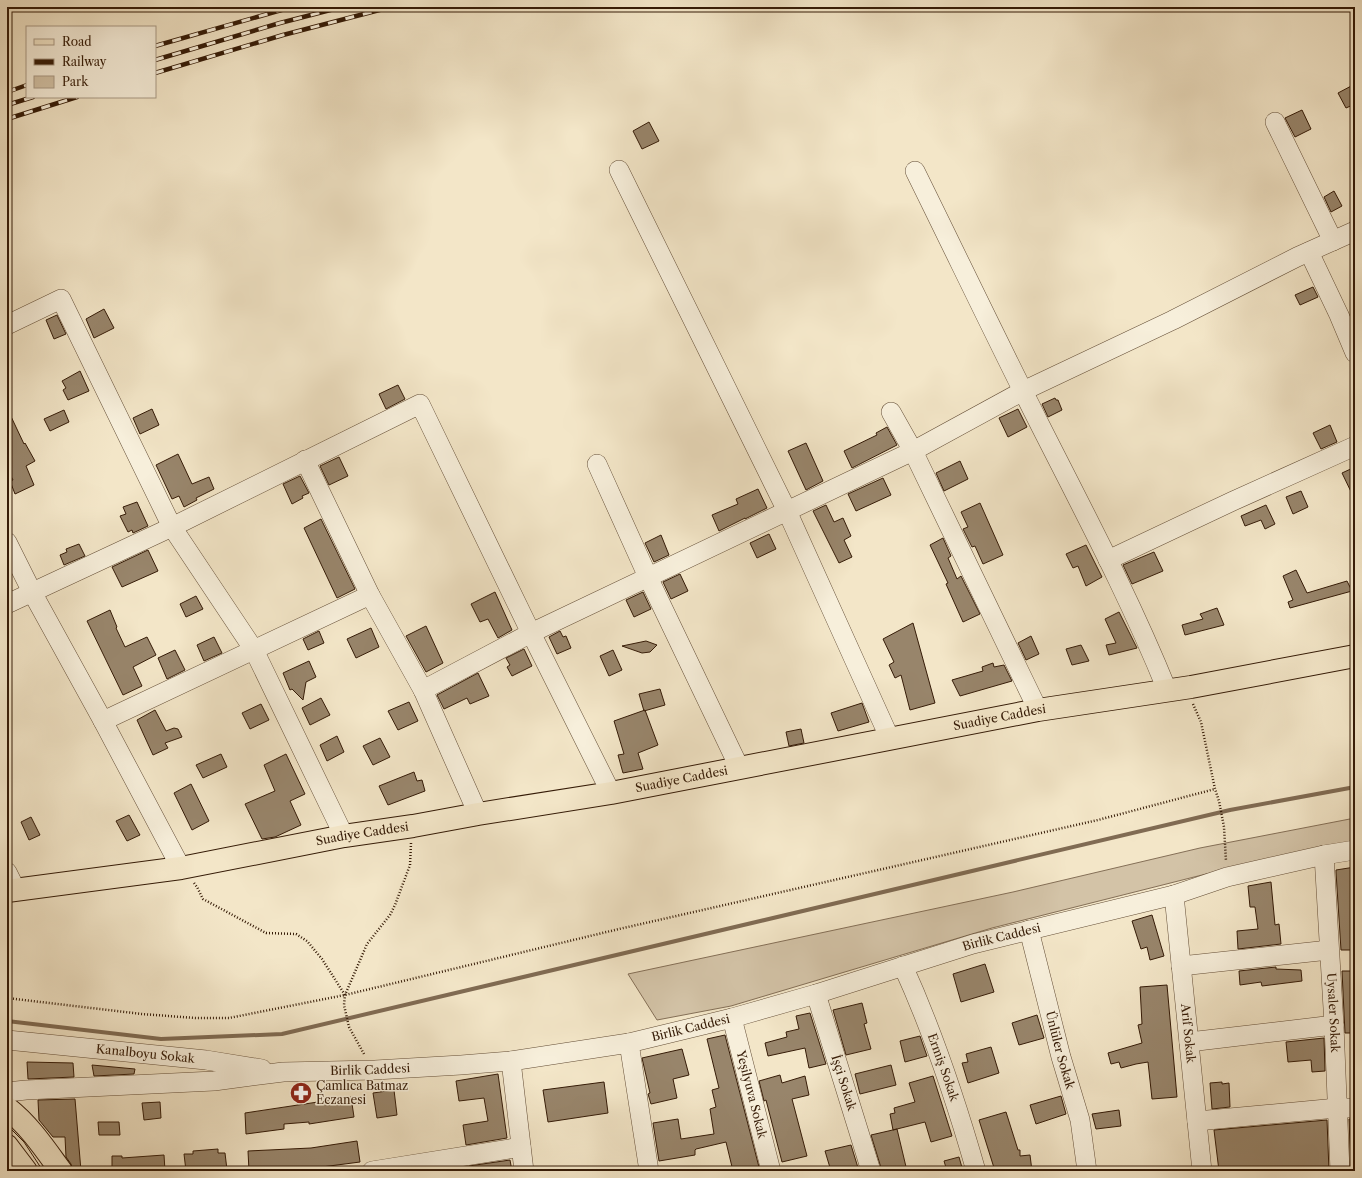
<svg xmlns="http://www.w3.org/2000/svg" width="1362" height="1178" font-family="'Libre Caslon Text',serif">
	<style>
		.green { fill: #d3c3a7; stroke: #846f57 }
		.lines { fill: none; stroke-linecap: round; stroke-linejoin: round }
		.stream { stroke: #806b53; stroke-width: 4 }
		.building { fill: #98856b; stroke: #351b07 }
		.minor-casing { stroke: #644e37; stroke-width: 20 }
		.major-casing { stroke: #351b07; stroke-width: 24 }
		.path { stroke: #351b07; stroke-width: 2.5; stroke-dasharray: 1 2; stroke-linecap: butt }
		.minor { stroke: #f7efdb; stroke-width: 19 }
		.major { stroke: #f3e6c8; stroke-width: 22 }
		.tram { stroke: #351b07; stroke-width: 1 }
		.rail-casing { stroke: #351b07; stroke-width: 4.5 }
		.rail { stroke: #f7efdb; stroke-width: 3; stroke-dasharray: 9; stroke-linecap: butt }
		.labels { text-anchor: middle; stroke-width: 3; stroke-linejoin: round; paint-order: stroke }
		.street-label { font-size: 12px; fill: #351b07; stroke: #f7efdb }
		.poi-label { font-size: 12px; fill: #351b07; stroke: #f7efdb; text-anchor: start }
	</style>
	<rect width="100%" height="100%" fill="#f3e6c8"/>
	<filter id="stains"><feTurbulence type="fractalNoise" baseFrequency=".005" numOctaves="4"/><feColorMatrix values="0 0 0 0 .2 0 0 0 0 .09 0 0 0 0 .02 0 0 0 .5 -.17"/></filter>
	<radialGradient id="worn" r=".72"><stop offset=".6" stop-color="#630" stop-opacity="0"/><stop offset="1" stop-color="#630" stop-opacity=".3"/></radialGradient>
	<path class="green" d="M1355,818V847L1206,874L992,928L731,1006L657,1020L628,974L1013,892L1200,848Z"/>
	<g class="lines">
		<path class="stream" d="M7,1021L161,1039L282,1034L1230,810L1355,787"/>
	</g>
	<path class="building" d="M1355,84V104L1346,108L1338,93Z
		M1302,110L1311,129L1295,137L1285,118Z
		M649,122L659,141L642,149L633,131Z
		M1334,191L1342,206L1331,212L1324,197Z
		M1313,287L1318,297L1300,305L1295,295Z
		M104,309L114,328L94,338L86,319Z
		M57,315L66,334L54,339L46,320Z
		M80,371L89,391L68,400L63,390L66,388L62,381Z
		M398,385L405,399L386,409L379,394Z
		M1055,398L1056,400H1058L1062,410L1048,417L1042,404Z
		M7,408L24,444L25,443L35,461L26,466L34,485L15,494L10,481L13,480L7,469Z
		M152,409L159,425L140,434L133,418Z
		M1018,409L1027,427L1008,437L999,418Z
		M64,410L69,422L50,431L44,419Z
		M1330,425L1337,442L1321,449L1313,433Z
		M887,427L897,445L852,468L844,451L877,435L876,433Z
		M806,443L823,481L806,490L788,451Z
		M178,454L192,484L209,477L214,489L196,498L197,500L184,507L179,496L172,499L156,465Z
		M339,457L348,476L329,485L320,466Z
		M960,461L968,479L944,491L936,473Z
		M1355,467V500L1342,473Z
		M300,476L309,493L302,496L303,498L292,504L283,484Z
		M883,478L891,495L856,511L848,494Z
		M758,489L767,508L745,519V518L719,531L712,515L738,504L736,499Z
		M1301,491L1308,507L1293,514L1286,497Z
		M137,502L148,526L133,533L132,530L128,532L120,516L126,514L123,507Z
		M980,503L1003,555L983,564L975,546L972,547L963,529L968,527L961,512Z
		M826,505L834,522L843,518L851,536L844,540L852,557L839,563L813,511Z
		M1266,505L1275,524L1265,529L1261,520L1245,526L1241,516Z
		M321,519L355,589L337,598L304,528Z
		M769,534L776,549L757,558L750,543Z
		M661,535L669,555L654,562L645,543Z
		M943,538L951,556L948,558L957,579L961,576L980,614L963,622L946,584L948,583L930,545Z
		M79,544L85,556L64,565L60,555L67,552L66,549Z
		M1086,545L1102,577L1086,586L1078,566L1073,568L1066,554Z
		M148,550L158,571L122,587L112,567Z
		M1154,552L1163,571L1132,584L1123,565Z
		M1296,570L1307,593L1347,581L1352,591L1290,608L1288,602L1293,600L1283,576Z
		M680,574L688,591L671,599L663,582Z
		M495,592L512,630L498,638L488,619L480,622L471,604Z
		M643,592L651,609L634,617L626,600Z
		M196,596L203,609L186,617L180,604Z
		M1217,608L1224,625L1185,635L1182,625L1203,619L1200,614Z
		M110,610L117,627L116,628L125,647L147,637L156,655L133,667L142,686L123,695L87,621Z
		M1119,612L1137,648L1109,655L1106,645L1116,643L1105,619Z
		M913,623L935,703L910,710L901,675L895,678L889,665L894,662L883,639Z
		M426,626L443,663L426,672L406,636Z
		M371,628L379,647L356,658L347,639Z
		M319,631L324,643L308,650L303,639Z
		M560,631L563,637L566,636L571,648L557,654L549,637Z
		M1031,636L1039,654L1026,660L1018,643Z
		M214,637L222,653L204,661L197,645Z
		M646,641L657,645L650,652L642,653L622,646Z
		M1081,645L1089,661L1072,665L1066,649Z
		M524,649L532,666L512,676L507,667L510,665L506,658Z
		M175,650L185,670L167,679L158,658Z
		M613,650L622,670L609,676L600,656Z
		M309,661L316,677L306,682L303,700L292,689L290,690L283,673Z
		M993,663L994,667L1004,665L1012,681L960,696L952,680L983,671L982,667Z
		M478,673L489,696L470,704L467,698L444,709L437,695Z
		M660,689L665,705L644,711L639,694Z
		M321,698L330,715L310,725L302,708Z
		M409,702L418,721L398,730L388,711Z
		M862,703L869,722L838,731L831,713Z
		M261,704L269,720L250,729L242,713Z
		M155,710L166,731L174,728L178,729L182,737L165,743L168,748L153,755L137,720Z
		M645,710L658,745L638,753L643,769L623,773L618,755L624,754L614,721Z
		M801,729L804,743L789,746L786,732Z
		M337,736L344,752L327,761L320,745Z
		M380,738L390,757L373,765L363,746Z
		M221,754L227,767L203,778L196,765Z
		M286,754L305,794L290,801L301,825L275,837L262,839L245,804L275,791L264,765Z
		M414,772L417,781L422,780L425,791L388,805L379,786Z
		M191,784L209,821L192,830L174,793Z
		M129,815L140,835L127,841L116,821Z
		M31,817L40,835L29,840L21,822Z
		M1355,867V950H1341L1336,872V870Z
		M1271,882L1275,925L1279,924L1281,944L1238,949L1237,931L1258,929L1255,907H1250L1248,886Z
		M1152,915L1164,956L1150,960L1147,947L1141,949L1132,921Z
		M985,964L994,992L961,1002L953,974Z
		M1276,967V969L1301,970L1302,981L1262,986L1261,982L1240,985L1239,971Z
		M1342,971H1355V1033H1345Z
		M1167,985L1177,1097L1152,1099L1148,1062L1136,1064L1121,1068L1119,1062L1111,1064L1108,1053L1142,1043L1138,1025L1142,1024L1140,987Z
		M862,1003L867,1023L864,1024L871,1049L846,1055L833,1010Z
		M810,1013L826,1064L809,1068L805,1048L768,1056L765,1043L787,1037L786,1032L799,1029L796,1016Z
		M1037,1015L1044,1038L1019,1045L1012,1023Z
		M725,1035L760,1171H733L726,1142L696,1149L695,1150V1155L659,1161L653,1123L678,1119L681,1139L714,1134L710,1109L716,1107L712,1090L719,1088L707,1039Z
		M920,1036L927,1056L905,1062L900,1041Z
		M1324,1038L1325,1071L1312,1072L1311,1060L1288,1062L1286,1042Z
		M991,1047L999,1073L968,1083L962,1063L968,1062L966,1054Z
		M682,1049L689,1075L673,1079L677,1098L651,1104L648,1094L650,1093L642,1058Z
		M27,1062L73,1063L74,1077L28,1079Z
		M92,1065L135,1069L134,1074L94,1076Z
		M891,1065L896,1085L860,1094L855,1074Z
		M498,1074L507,1138L466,1145L463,1125L488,1121L484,1098L459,1101L456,1081Z
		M780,1075L782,1083L805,1076L809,1095L792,1099L807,1156L782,1162L766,1100L764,1101L759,1081Z
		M933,1076L952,1136L931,1142L925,1122L893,1130L890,1114L895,1113L894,1108L915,1102L909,1083Z
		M604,1082L608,1113L548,1122L543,1090Z
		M1222,1082V1084L1229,1083L1230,1107L1212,1109L1210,1083Z
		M394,1090L397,1115L377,1118L373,1093Z
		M1061,1096L1066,1114L1036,1124L1030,1105Z
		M351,1097L354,1117L309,1124V1122L284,1124V1129L246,1134L245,1113Z
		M75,1099L81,1171H73L71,1164L66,1157L65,1137H53L39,1120L38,1100Z
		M160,1102L161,1118L144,1120L142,1103Z
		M1119,1110L1121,1126L1096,1129L1092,1114Z
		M1006,1112L1018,1150H1020V1156L1030,1155L1032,1171H995L979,1120Z
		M1349,1119H1355V1171H1351Z
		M1327,1120L1329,1171H1219L1214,1130Z
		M98,1122H119L120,1135H99Z
		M897,1129L907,1171H882L871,1135Z
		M357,1141L360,1162L314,1168L249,1171L248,1151L311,1148Z
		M851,1145L859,1171H831L825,1151Z
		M218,1149V1153H225L227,1170L186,1171L184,1154H193V1151Z
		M164,1155L165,1171H112V1156H122V1158Z
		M959,1157L963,1171H947L944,1161Z
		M510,1160L512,1171H470L469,1166Z"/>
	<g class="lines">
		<g class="minor-casing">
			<g id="minor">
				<path d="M1275,122L1333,241"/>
				<path d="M619,170L787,511L890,739"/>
				<path d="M915,171C956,254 996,338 1038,421C1083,510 1130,598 1167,690"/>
				<path d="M1309,252L1339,315L1355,353"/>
				<path d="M7,325L61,299L172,527L254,650L344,836"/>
				<path d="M891,412L913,451L1038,710"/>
				<path d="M305,460L370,595L423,690L478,814"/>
				<path d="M597,464L648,577L739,767"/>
				<path d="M7,542L32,592L103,721L181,868"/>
				<path d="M1108,560L1233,501L1355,446"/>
				<path d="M7,604L172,527L420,404L531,633L913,451L1023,391L1173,320L1297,257L1355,231"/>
				<path d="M423,690L531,633L611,793"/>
				<path d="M103,721L370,595"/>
				<path id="s1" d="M1324,855L1334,1025L1340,1171"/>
				<path d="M7,872L16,890L7,886"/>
				<path id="s2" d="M1174,895L1202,1171"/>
				<path id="s3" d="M1029,930L1061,1057L1080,1120L1087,1171"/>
				<path id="s4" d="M903,966C933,1032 956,1101 976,1171"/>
				<path d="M1181,966L1329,950"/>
				<path id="s5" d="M816,994L871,1171"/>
				<path id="s6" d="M732,1018L771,1171"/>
				<path id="s7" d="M7,1040L206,1060L262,1069"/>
				<path d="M1189,1042L1334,1025"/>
				<path d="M629,1043L649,1171"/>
				<path d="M511,1061L524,1171"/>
				<path id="s8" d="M7,1092L26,1090L214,1081L283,1072L375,1070L461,1065L511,1061L629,1043L732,1018L816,994L973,944L1174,895L1227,877L1324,855L1355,850"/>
				<path d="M1197,1121L1337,1108H1355"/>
				<path d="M372,1171L521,1147"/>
			</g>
		</g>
		<g class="major-casing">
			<g id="major">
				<path id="s9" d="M7,891L181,868L344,836L413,826L478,814L611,793L1038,710L1191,687L1355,656"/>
				<path d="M7,1108C29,1125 45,1149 61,1171"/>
				<path d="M7,1146L26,1171"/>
			</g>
		</g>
		<path class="path" d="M1193,704L1201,722L1215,789L1219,801L1224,827L1226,861
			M194,883L197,887L203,899L266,933L296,934L307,941L322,959L345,995
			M7,998L142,1014L195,1018H229L345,995L619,929L1098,820L1215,789
			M364,1054L349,1027L344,1005L345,995L367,944L390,915L395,905L410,865L411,843"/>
		<use href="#minor" class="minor"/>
		<use href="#major" class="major"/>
		<path class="tram" d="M7,1125L24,1142L43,1171"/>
		<g class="rail-casing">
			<path id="rail" d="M155,46L292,7
				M155,60L280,23L342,7
				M155,73L283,35L391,7
				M7,92L27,85
				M7,105L33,97
				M7,119L77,97"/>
		</g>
		<use href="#rail" class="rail"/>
	</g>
	<defs>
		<g id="pharmacy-disc" transform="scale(1.15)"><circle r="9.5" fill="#8f2418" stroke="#f7efdb"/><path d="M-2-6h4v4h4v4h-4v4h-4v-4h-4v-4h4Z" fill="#fff"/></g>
	</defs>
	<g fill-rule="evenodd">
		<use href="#pharmacy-disc" x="301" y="1093"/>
	</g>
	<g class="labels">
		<g class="street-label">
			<text dy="4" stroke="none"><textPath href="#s9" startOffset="1008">Suadiye Caddesi</textPath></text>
			<text dy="4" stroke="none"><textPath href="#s9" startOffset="684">Suadiye Caddesi</textPath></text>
			<text dy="4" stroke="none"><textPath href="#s9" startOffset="360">Suadiye Caddesi</textPath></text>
			<text dy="4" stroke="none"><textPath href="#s8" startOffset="1012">Birlik Caddesi</textPath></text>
			<text dy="4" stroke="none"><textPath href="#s1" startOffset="158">Uysaler Sokak</textPath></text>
			<text dy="4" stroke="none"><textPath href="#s8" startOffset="688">Birlik Caddesi</textPath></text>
			<text dy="4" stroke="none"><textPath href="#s2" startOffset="139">Arif Sokak</textPath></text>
			<text dy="4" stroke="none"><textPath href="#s3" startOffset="124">Ünlüler Sokak</textPath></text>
			<text dy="4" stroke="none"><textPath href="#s7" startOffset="139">Kanalboyu Sokak</textPath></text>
			<text dy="4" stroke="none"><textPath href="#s4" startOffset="109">Ermiş Sokak</textPath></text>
			<text dy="4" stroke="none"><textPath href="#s8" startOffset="364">Birlik Caddesi</textPath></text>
			<text dy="4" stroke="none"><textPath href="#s5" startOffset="93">İşçi Sokak</textPath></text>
			<text dy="4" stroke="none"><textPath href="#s6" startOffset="79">Yeşilyuva Sokak</textPath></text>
		</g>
		<g class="poi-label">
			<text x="316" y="1090">Çamlıca Batmaz<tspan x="316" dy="14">Eczanesi</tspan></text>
		</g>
	</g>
	<rect width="1362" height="1178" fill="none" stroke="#f3e6c8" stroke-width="24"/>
	<rect x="8" y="8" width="1346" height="1162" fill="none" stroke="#351b07" stroke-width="2"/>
	<rect x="12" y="12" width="1338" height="1154" fill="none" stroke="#351b07"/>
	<rect x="26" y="26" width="130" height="72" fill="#f7efdb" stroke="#a99a86"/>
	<rect x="34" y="39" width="20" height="6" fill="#f3e6c8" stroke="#a99a86"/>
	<text x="62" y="46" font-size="12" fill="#351b07">Road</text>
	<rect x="34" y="59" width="20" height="6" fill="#351b07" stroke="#a99a86"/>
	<text x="62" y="66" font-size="12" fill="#351b07">Railway</text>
	<rect x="34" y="76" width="20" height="12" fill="#d3c3a7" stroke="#a99a86"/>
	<text x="62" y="86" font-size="12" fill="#351b07">Park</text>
	<rect width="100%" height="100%" filter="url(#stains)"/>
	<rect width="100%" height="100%" fill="url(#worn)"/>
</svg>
